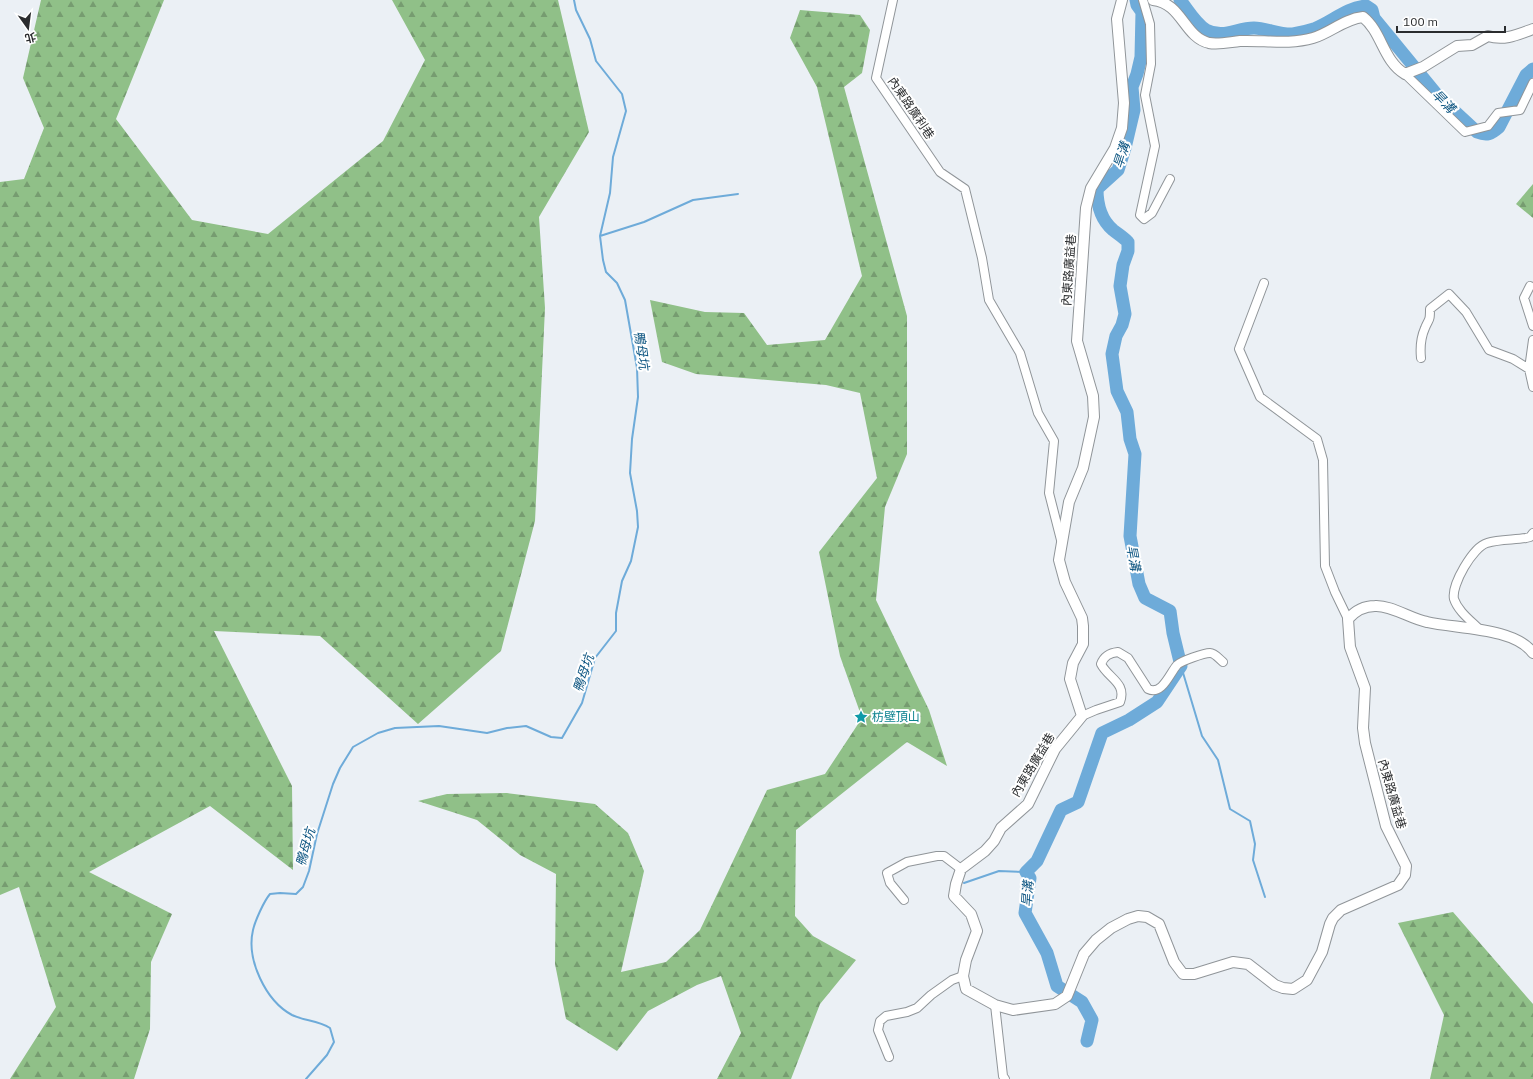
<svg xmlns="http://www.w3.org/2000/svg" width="1533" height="1079" font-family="'IBM Plex Sans','Noto Sans TC',sans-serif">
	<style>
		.forest { fill: url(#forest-firs) }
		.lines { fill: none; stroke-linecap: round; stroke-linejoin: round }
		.stream { stroke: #6eabd9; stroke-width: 2 }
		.river { stroke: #6eabd9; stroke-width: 13 }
		.minor-casing { stroke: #909599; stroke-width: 10 }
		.tertiary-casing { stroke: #909599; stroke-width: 12 }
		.minor { stroke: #fff; stroke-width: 8 }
		.tertiary { stroke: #fff; stroke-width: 10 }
		.labels { text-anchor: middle; stroke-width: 4; stroke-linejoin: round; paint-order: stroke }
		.street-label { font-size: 12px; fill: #2a2c2e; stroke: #fff }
		.culture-label { font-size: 12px; fill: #0d838f; stroke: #fff; text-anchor: start }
		.water-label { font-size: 13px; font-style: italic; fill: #0e5682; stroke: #fff }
	</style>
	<defs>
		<pattern id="forest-firs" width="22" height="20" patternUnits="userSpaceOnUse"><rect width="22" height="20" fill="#90c088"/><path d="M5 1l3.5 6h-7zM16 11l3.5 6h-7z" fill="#769c70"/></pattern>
	</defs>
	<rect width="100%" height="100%" fill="#ebf0f5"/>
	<path class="forest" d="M41,0H164L116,119L192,220L268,234L383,141L425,60L392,0H558L589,132L539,217L545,308L535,521L501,651L418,724L320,636L214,631L292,786L293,870L210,806L89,872L172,914L151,962L150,1029L134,1079H10L56,1007L19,887L0,895V182L24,179L44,128L23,78Z
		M800,10L860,15L870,30L862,73L844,87L907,316V454L885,507L876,600L929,710L947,766L907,742L796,830L795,916L813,936L856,960L820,1004L791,1079H717L741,1033L721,976L697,985L648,1011L617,1051L566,1019L555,964L556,874L520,855L477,820L418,801L447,794L507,793L595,804L628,833L644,871L621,972L666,962L700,930L767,790L825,774L862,718L840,656L819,552L877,478L860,393L826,385L696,374L662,362L650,300L705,312L744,313L767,345L825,340L862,276L817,87L790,38Z
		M1533,184V218L1516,204Z
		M1453,912L1533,1004V1079H1430L1444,1015L1398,923Z"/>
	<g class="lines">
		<path class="stream" d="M1366,6L1367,0
			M600,236L644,222L693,200L738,194
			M1181,666L1202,736L1218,760L1230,809L1250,821L1255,844L1253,860L1265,897
			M964,883L999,871L1026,872
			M306,1079L327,1055L334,1042L330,1028C318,1020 304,1021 292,1015C266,1001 246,960 253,930C255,921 264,901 270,894L280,893L296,894L303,887L309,871L317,834L333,784L340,768L353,747L378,733L395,728L439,726L487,733L507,728L526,726L551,737L562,738L582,703L595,658L616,631V613L622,581L631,561L638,527L637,511L630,473L632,439L638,397L637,368L625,300L617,283L606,272L603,260L600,236L610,193L613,157L626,111L622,94L596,61L590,39L576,10L574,0"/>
		<path class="river" d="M1180,0C1188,10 1195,23 1206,30C1224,39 1236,28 1254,28C1266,28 1280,35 1293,34C1299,33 1308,31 1314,29C1332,22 1346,8 1366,6L1372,10L1374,18L1438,96L1477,132C1487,136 1491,134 1499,127L1526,75L1533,69
			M1087,1041L1092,1020L1082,1002L1057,986L1047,953L1025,913L1030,878L1026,872L1037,861L1061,810L1078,802L1102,733L1129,720L1157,702L1181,666L1173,633L1170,611L1145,598L1139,584L1130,536L1135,454L1130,439L1127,412L1117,391L1112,354L1116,336L1122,325L1125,314L1120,286L1123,265L1128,251V242C1123,237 1118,234 1113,230C1100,219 1097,204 1097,189L1118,170L1125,148L1134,110L1132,87L1137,74L1141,57L1142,12L1137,5L1136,0"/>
		<g class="minor-casing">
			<path id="minor" d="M893,0L876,78L940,172L965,189L982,258L989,300L1020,353L1038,413L1054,441L1049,493L1061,540
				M1143,0L1150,24L1151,64L1145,95L1155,146L1140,215L1144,219L1152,213L1170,179
				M1405,74L1465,132L1488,126L1498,113L1520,110L1533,83
				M1264,283L1239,349L1260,397L1317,439L1323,460L1325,566L1335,592L1348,619
				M1530,286L1524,298L1533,326
				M1533,340L1529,369L1533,387
				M1421,358C1420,348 1421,337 1425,328C1429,318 1430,322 1430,309L1449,294L1466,312L1489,350L1513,359L1529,369
				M1479,629C1470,620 1458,611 1454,599C1451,585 1473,547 1487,543C1499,539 1514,540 1526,538L1530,537L1533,533
				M1082,716L1096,710L1120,702C1127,683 1108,678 1101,664C1104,656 1109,653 1118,652L1128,658L1148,689C1162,696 1170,673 1177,665C1181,661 1204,653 1210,653C1215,653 1219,659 1223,662
				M904,900L890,883L887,873L907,862L937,856H944L961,869
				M995,1005L1003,1076L1005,1079
				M889,1057L878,1030L880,1021L886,1016L907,1012L917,1008L931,995L952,980L963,976"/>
		</g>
		<g class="tertiary-casing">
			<path id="tertiary" d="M1122,0L1117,19L1124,103L1122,128L1115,148L1091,188L1086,208L1077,341L1093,396L1094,417L1083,468L1069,502L1059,560L1065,582L1082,618L1083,626V644L1073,663L1070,679L1082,716L1055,749L1028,804L1001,828L994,841L985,851L961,869L956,884L954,896L971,914L977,931L966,960L963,976L966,989L995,1005L1013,1010L1055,1004L1067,996L1084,954L1096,940L1111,928L1128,919L1138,916L1147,917L1159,924L1174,962L1183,974H1194L1233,962L1248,964L1275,985L1283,988L1293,989L1307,980L1322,952L1330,924L1333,918L1341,910L1398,885L1405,875L1406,866L1386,826L1365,743L1363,728L1365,688L1350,647L1348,619C1355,611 1364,606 1375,606C1391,605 1411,619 1427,622C1456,629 1514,627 1533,653
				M1153,0C1182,3 1184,37 1209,43C1219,45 1230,42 1240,41C1264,40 1289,45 1313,38C1330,33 1344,19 1363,17C1382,32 1383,61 1405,74L1423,67L1457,46L1472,45L1488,36C1504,41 1517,35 1533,29"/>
		</g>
		<use href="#minor" class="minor"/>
		<use href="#tertiary" class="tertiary"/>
	</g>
	<defs>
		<g id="sight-bare" transform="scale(1.08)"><path d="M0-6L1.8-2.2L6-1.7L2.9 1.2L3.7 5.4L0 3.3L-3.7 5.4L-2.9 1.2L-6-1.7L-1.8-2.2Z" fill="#0f9aa8" stroke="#fff" stroke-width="2.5" paint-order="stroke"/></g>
	</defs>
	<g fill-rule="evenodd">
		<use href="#sight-bare" x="861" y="717"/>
	</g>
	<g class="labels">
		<g class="street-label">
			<text transform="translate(911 108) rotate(56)" y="4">內東路廣利巷</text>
			<text transform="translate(1069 270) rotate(-86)" y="4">內東路廣益巷</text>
			<text transform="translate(1033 765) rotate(-59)" y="4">內東路廣益巷</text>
			<text transform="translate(1392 794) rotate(74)" y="4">內東路廣益巷</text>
		</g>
		<g class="culture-label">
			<text x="872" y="721">枋壁頂山</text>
		</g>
		<g class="water-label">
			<text transform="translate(1444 101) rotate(46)" y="5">旱溝</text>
			<text transform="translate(1121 155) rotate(-72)" y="5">旱溝</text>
			<text transform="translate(642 350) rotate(82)" y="5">鴨母坑</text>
			<text transform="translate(1134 558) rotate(80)" y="5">旱溝</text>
			<text transform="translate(583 673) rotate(-71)" y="5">鴨母坑</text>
			<text transform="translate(305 847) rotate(-74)" y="5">鴨母坑</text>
			<text transform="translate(1027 894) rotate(-86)" y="5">旱溝</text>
		</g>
	</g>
	<g transform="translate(28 28) rotate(166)" stroke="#ffffff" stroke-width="3" paint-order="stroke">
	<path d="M0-3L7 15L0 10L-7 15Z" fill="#2a2c2e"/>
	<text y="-6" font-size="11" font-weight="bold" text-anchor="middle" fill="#2a2c2e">北</text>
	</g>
	<path d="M1397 26v6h108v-6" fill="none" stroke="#2a2c2e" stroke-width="2"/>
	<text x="1403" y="26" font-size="12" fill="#2a2c2e" stroke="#ffffff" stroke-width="3" paint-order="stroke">100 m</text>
</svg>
